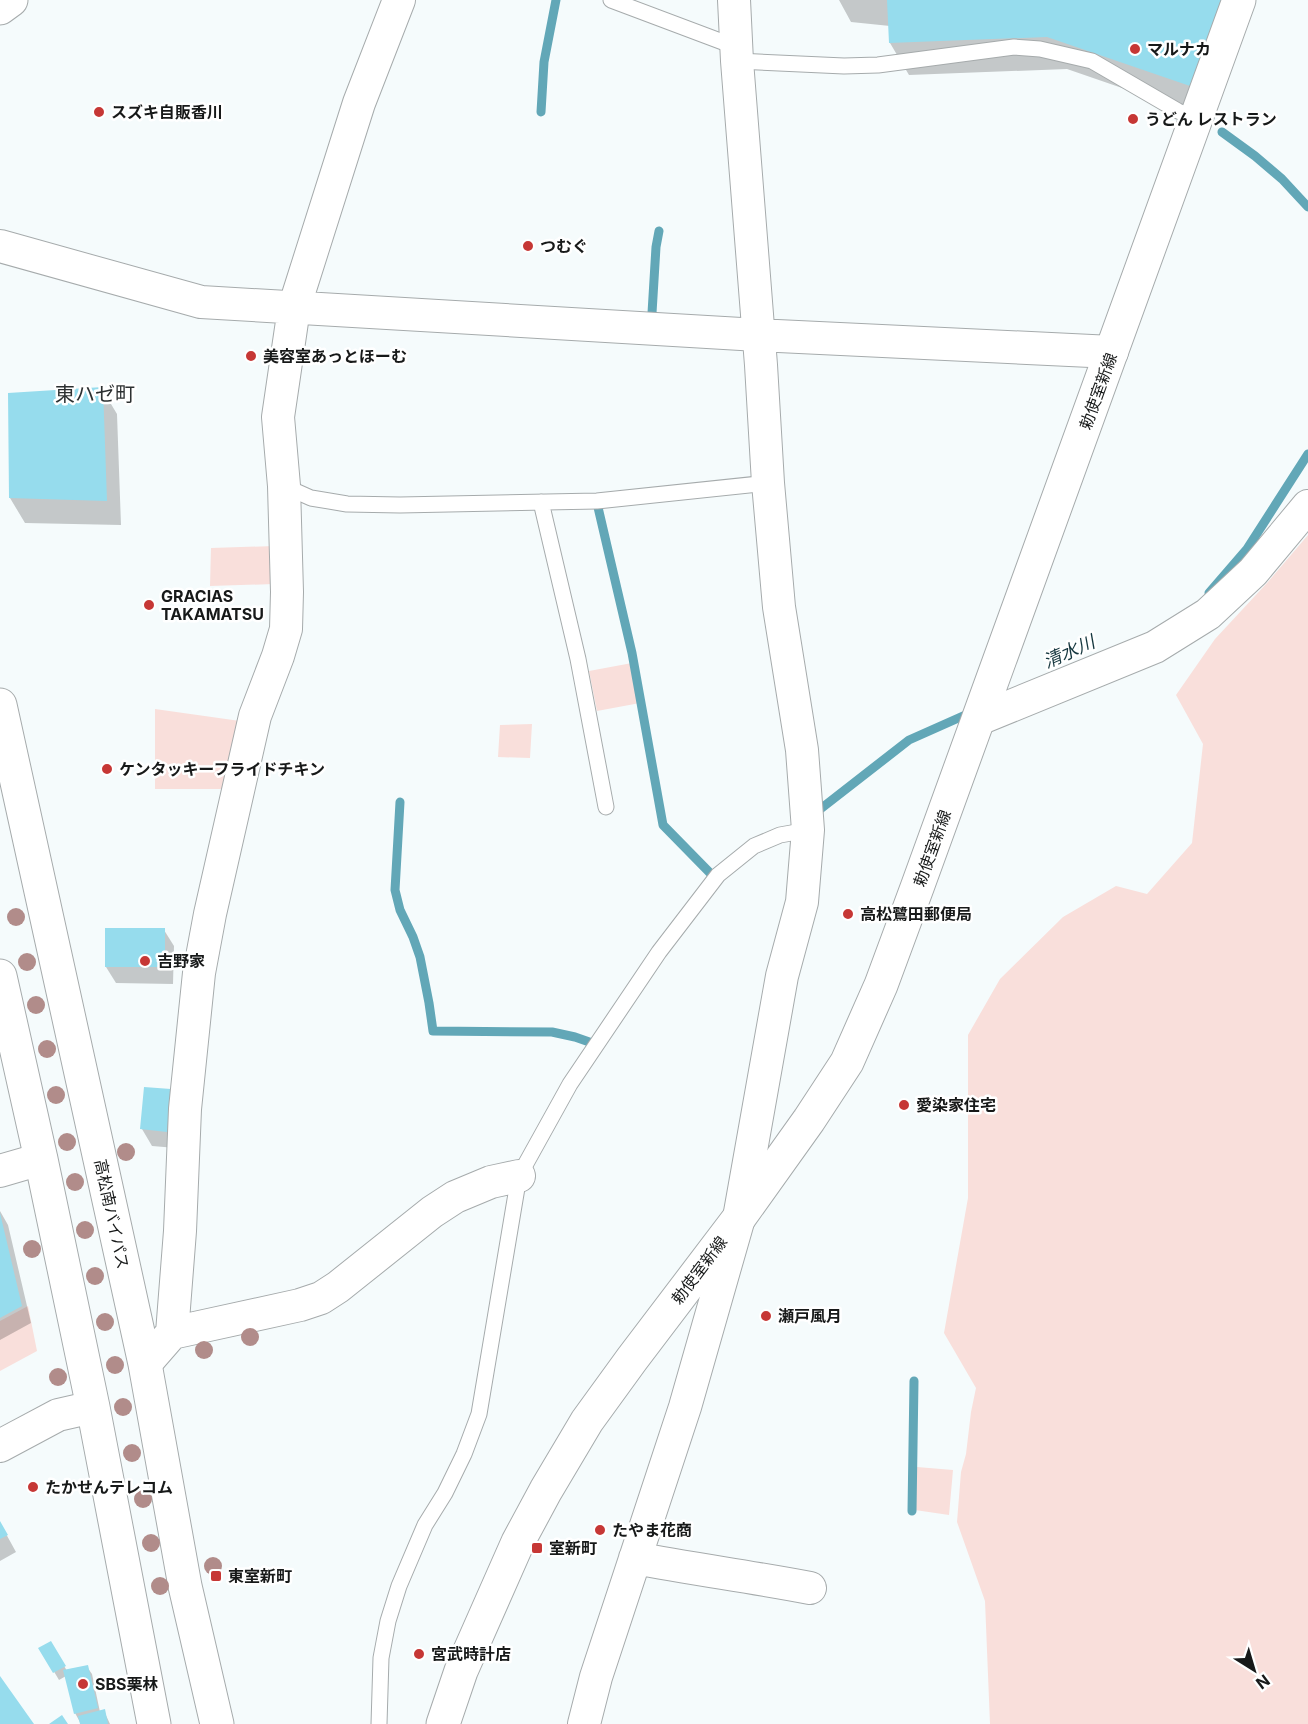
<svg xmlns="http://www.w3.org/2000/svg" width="1308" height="1724" font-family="Inter,'Noto Sans JP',sans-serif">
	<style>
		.green { fill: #f9dfdb }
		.shadow { fill: #0003 }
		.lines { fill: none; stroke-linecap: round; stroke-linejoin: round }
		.stream { stroke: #62a7b7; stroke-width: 9 }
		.building { fill: #96dced }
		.lane-casing { stroke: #a6abac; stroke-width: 17 }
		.street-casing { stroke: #a6abac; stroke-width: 34 }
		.secondary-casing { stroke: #a6abac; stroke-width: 35 }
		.highway-casing { stroke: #a6abac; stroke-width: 35 }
		.lane { stroke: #fff; stroke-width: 15 }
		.street { stroke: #fff; stroke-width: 32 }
		.secondary { stroke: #fff; stroke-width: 33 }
		.highway { stroke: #fff; stroke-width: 33 }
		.tree { fill: #b18c8a }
		.poi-dot { fill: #c63735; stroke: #fff; stroke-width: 2 }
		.labels { text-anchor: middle; stroke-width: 5; stroke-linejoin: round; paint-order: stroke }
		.poi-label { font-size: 16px; font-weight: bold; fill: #171919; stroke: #fff; text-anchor: start }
		.street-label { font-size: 16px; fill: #171919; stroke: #fff }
		.water-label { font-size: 18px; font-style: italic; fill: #14363e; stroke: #fff }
		.quarter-label { font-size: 20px; fill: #2c3031; stroke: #fff }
	</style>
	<rect width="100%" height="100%" fill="#f5fbfc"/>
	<path class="green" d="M1308,535V1724H990L985,1601L957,1522L961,1472L966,1454L971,1412L976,1388L944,1333L968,1198V1035L1000,979L1063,917L1116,886L1147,894L1192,843L1203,744L1176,695L1215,639L1267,583Z
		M274,546V584L210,586L211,548Z
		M632,663L640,703L597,711L589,671Z
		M155,709L240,721L224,789H155Z
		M532,724L530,758L498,757L500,725Z
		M28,1306L37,1351L0,1371V1321Z
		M917,1467L953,1470L949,1515L915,1510Z"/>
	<path class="shadow" d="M839,0H1253L1209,118L1067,69L909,75L890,43V26L851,22Z
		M102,389L117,414L121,525L25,523L10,498Z
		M164,930L174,946L173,984L116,983L106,967Z
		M170,1091L179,1108L176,1148L152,1146L142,1129Z
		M0,1211L8,1225L31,1323L0,1340Z
		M0,1523L16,1552L0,1561Z
		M51,1643L67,1671L87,1667L92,1674L100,1712L104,1711L110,1724H81L75,1713L66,1676L59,1680L40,1648Z"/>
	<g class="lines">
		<path class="stream" d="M541,112L544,62L556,0
			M1222,132L1255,156L1282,179L1308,207
			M652,313L656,247L659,231
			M597,503L632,653L663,825L713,876
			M1209,593L1247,549L1308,454
			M400,802L395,890L400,910L413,937L420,957L429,1003L433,1031L552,1032L575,1037L595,1044
			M814,814L909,740L972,712
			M912,1511L914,1381"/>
	</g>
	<path class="building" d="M887,0H1222L1190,86L1047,37L889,43Z
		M103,387L107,501L9,498L8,393Z
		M105,928H165V967H105Z
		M144,1087L171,1089L167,1132L140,1129Z
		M0,1213L22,1306L0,1318Z
		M0,1521L8,1535L0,1539Z
		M51,1641L66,1666L53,1673L38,1648Z
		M88,1665L98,1708L74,1714L63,1670Z
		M0,1676L34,1724H0Z
		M105,1709L108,1724H80L78,1716Z
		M62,1715L68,1724H49Z"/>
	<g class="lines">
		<g class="lane-casing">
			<path id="lane" d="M611,0L736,47
				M737,61L844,66L878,65L1014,47L1040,49L1092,61L1178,111L1196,119
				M284,486L311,498L347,504L400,505L597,501L768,483
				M541,502L578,659L606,807
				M379,1724L381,1658L388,1621L399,1586L425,1525L445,1493L464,1454L479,1414L519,1176L570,1084L659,952L718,875L754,846L780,835L808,830"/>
		</g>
		<g class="street-casing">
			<path id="street" d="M0,246L201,302L758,335L1112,352
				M979,719L1155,647L1208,614L1253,572L1308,506
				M0,1171L41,1159
				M172,1333L300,1305L321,1298L338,1287L432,1212L455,1197L491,1182L519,1176
				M145,1364L172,1333L180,1231L185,1109L199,973L210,914L255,716L278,656L286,629L287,592L284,486L278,417L294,308L359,103L399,0
				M0,1446L58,1415L93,1407
				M635,1558C693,1569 752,1577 810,1588
				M584,1724L596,1677L685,1407L739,1218L782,976L802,902L808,830L802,750L779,607L768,483L761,365L737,61L734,0"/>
		</g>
		<g class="secondary-casing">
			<path id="secondary" d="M0,8L11,0
				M443,1724L461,1671L518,1542L546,1490L587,1421L632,1359L739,1218L809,1120L847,1062L881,985L918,885L1239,0"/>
		</g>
		<g class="highway-casing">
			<path id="highway" d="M0,705L145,1364L185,1586L217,1724
				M0,976L41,1159L93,1407L154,1724"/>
		</g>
		<use href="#lane" class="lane"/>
		<use href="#street" class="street"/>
		<use href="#secondary" class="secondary"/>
		<use href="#highway" class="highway"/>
	</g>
	<g class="tree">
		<circle cx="16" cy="917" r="9"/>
		<circle cx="27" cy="962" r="9"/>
		<circle cx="36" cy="1005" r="9"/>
		<circle cx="47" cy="1049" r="9"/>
		<circle cx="56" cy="1095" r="9"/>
		<circle cx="67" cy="1142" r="9"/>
		<circle cx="126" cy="1152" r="9"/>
		<circle cx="75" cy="1182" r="9"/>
		<circle cx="85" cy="1230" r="9"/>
		<circle cx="32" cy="1249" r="9"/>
		<circle cx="95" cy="1276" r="9"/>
		<circle cx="105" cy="1322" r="9"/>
		<circle cx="250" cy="1337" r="9"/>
		<circle cx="204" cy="1350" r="9"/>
		<circle cx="115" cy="1365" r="9"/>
		<circle cx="58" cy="1377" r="9"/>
		<circle cx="123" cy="1407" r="9"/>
		<circle cx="132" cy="1453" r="9"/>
		<circle cx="143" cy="1499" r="9"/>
		<circle cx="151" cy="1543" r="9"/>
		<circle cx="213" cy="1566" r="9"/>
		<circle cx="160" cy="1586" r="9"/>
	</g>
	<g class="poi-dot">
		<circle cx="1135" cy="49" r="6"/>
		<circle cx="99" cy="112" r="6"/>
		<circle cx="1133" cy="119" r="6"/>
		<circle cx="528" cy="246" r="6"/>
		<circle cx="251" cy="356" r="6"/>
		<circle cx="149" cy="605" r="6"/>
		<circle cx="107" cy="769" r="6"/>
		<circle cx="848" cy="914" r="6"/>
		<circle cx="145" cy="961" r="6"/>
		<circle cx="904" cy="1105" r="6"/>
		<circle cx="766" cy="1316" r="6"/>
		<circle cx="33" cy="1487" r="6"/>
		<circle cx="600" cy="1530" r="6"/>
		<rect x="531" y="1542" width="12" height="12" rx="3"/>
		<rect x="210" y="1570" width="12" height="12" rx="3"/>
		<circle cx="419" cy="1654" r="6"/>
		<circle cx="83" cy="1684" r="6"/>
	</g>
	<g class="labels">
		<g class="poi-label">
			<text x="1147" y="55">マルナカ</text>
			<text x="111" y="118">スズキ自販香川</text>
			<text x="1145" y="125">うどん レストラン</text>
			<text x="540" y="252">つむぐ</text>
			<text x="263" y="362">美容室あっとほーむ</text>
			<text x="161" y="602">GRACIAS<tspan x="161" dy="18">TAKAMATSU</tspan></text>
			<text x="119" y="775">ケンタッキーフライドチキン</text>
			<text x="860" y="920">高松鷺田郵便局</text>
			<text x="157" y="967">吉野家</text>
			<text x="916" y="1111">愛染家住宅</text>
			<text x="778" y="1322">瀬戸風月</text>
			<text x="45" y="1493">たかせんテレコム</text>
			<text x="612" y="1536">たやま花商</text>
			<text x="549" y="1554">室新町</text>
			<text x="228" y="1582">東室新町</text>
			<text x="431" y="1660">宮武時計店</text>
			<text x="95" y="1690">SBS栗林</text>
		</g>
		<g class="street-label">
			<text transform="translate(1098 391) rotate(-70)" y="6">勅使室新線</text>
			<text transform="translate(932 848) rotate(-70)" y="6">勅使室新線</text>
			<text transform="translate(112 1214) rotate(78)" y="6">高松南バイパス</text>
			<text transform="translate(699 1270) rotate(-53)" y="6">勅使室新線</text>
		</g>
		<g class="water-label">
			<text transform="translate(1069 652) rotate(-24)" y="6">清水川</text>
		</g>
		<g class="quarter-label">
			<text x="95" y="401">東ハゼ町</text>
		</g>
	</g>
	<g transform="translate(1254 1670) rotate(143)" stroke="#ffffff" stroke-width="4.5" paint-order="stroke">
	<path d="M0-4.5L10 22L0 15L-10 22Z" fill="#171919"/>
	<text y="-9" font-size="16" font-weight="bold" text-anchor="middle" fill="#171919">N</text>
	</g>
</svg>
